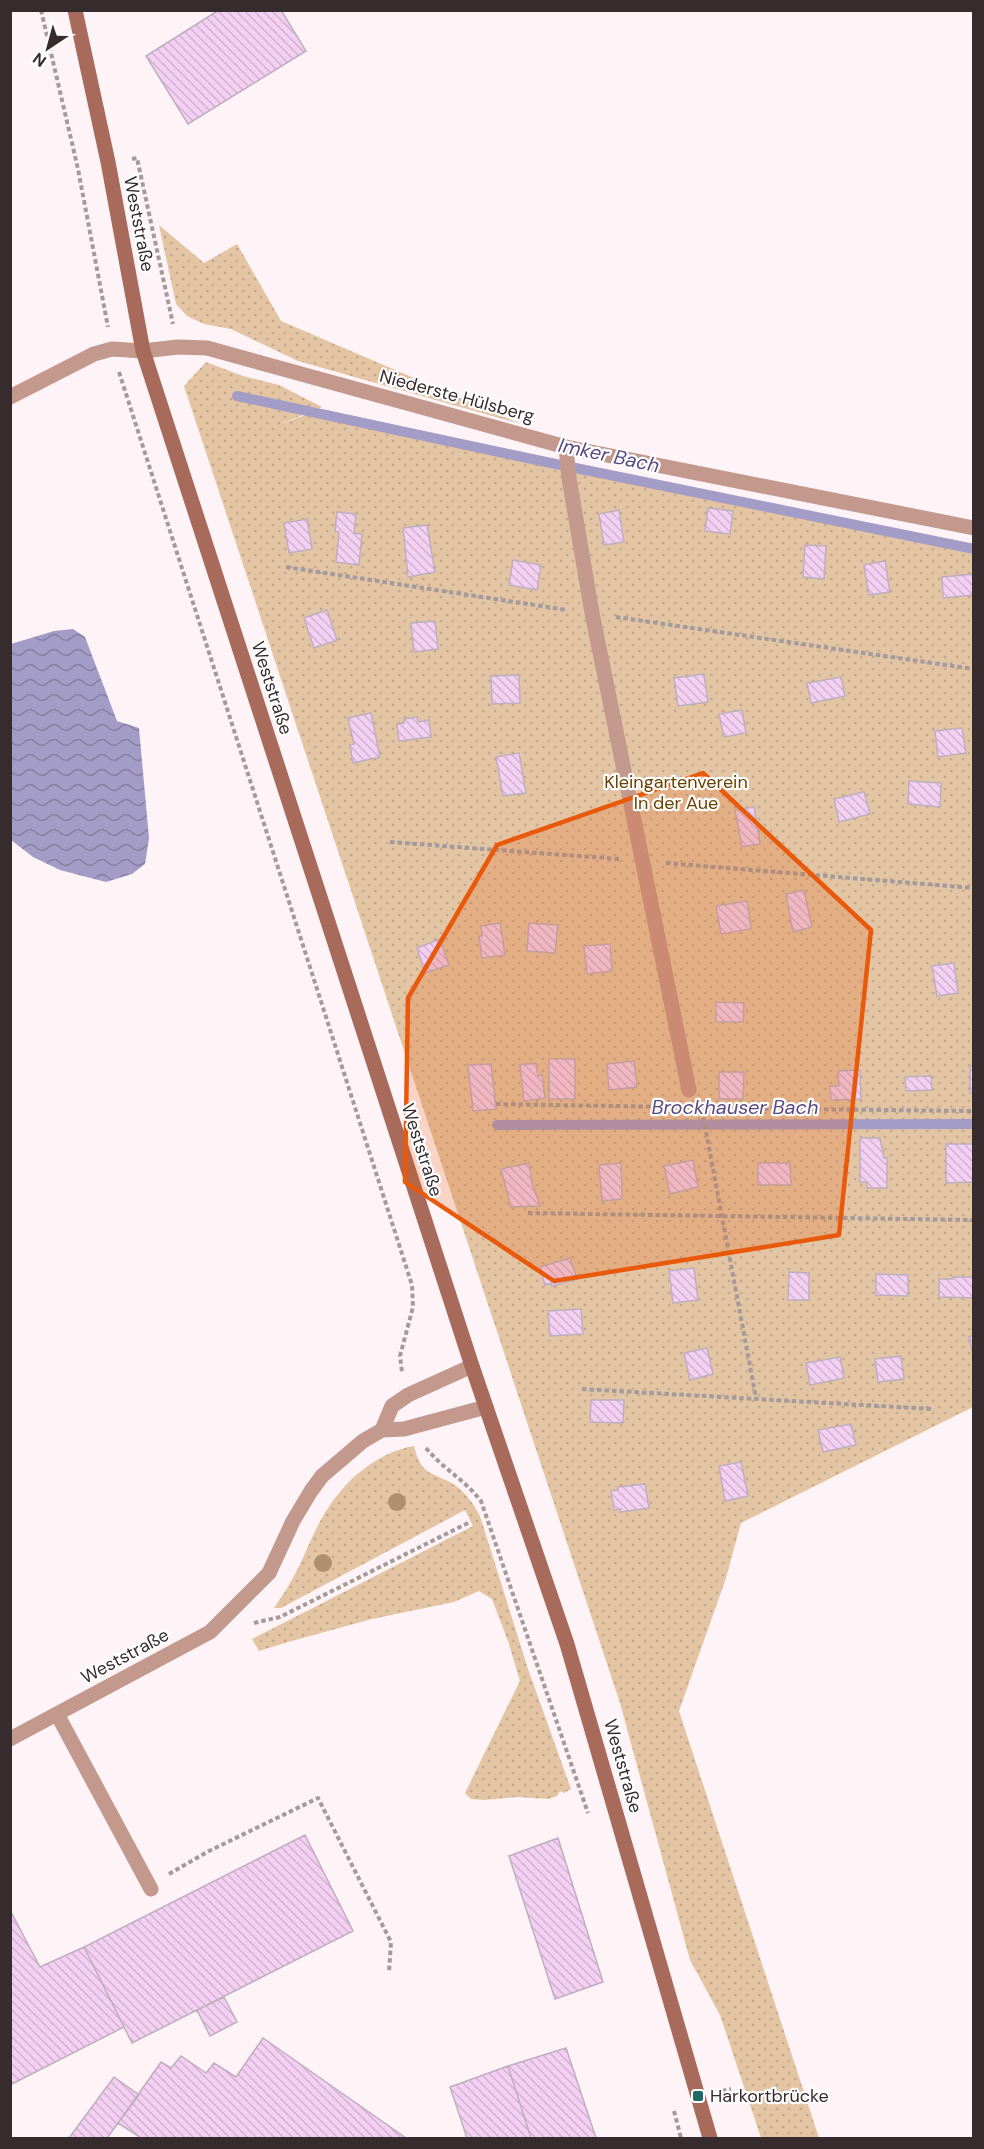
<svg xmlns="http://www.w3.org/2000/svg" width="984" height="2149" font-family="'DM Sans',sans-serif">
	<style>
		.green { fill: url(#green-dots) }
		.water { fill: url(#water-waves) }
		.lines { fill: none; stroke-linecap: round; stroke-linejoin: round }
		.stream { stroke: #a39cc6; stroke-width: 10 }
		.building { fill: url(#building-back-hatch); stroke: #beaebe; stroke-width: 1.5 }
		.path { stroke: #a49a9c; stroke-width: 4; stroke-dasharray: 4.5 3; stroke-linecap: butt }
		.lane { stroke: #c3988d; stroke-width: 15 }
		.street { stroke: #c3988d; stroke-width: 15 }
		.secondary { stroke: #a76a5b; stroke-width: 15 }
		.tree { fill: #ad916f }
		.marked { fill: #e8590c; fill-opacity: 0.2; stroke: #e8590c; stroke-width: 4.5; stroke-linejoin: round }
		.poi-dot { fill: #1e6a66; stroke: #fff; stroke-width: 2 }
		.labels { text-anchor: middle; stroke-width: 4.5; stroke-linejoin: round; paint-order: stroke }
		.street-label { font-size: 18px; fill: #362c2e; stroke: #fff }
		.park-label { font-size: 18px; fill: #6a4000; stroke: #fff }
		.poi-label { font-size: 18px; fill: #362c2e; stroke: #fff; text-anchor: start }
		.water-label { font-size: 20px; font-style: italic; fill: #574b84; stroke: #fff }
	</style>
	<defs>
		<pattern id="green-dots" width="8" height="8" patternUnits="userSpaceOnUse" patternTransform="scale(1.5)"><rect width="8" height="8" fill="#e3c4a3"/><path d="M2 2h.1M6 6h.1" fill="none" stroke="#c3a98d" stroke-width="1.8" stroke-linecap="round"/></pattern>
		<pattern id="water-waves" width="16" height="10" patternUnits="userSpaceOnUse" patternTransform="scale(1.5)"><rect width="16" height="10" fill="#a39cc6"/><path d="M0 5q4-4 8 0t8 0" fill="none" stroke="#867fa1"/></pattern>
		<pattern id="building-back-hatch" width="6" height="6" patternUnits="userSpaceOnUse" patternTransform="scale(1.5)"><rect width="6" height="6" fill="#f3cff2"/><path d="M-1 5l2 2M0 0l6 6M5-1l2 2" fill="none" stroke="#d1b2d0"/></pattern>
	</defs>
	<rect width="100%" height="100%" fill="#fef3f6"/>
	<path class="green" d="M159,225L204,263L237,244L281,321L521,424L298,361L231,329L204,324L187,316L176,304Z
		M206,362L243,376L279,385L322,407L278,425L322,409L973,554V1407L741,1523L726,1578L679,1711L819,2138H761L720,2015L690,1960L620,1703L184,386Z
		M414,1446C422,1479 433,1470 456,1486C467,1494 474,1505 480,1516L528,1669L571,1789L564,1793L560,1791L557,1796L549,1799L517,1797L484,1800L471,1799L465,1793L520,1681L508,1641L492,1599L479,1591L454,1602L372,1619L288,1642L259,1651L252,1639L473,1526L465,1510L281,1608H274C281,1598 288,1587 294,1576C304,1558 311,1537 322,1518C341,1484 374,1453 414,1446Z"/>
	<path class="water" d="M73,629L85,637L117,721L139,728L149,838L145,864L132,874L106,882L60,870L33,857L11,840V644L54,631Z"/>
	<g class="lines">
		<path class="stream" d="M237,396L546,462L974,549
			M497,1125L974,1124"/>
	</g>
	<path class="building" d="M219,10H281L306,51L188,124L146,56Z
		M708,508L733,511L730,534L705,531Z
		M619,510L624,542L604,545L599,514Z
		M337,512L356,514L354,533L362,534L359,565L336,562L339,532L335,531Z
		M307,519L312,549L289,553L284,523Z
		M427,525L435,572L408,577L403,528Z
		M805,545L826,546L824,579L803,577Z
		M513,560L541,565L537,590L509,585Z
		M885,561L890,592L869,595L864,565Z
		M974,574V595L943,598L942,577Z
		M327,610L337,640L314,648L304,618Z
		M435,621L438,649L414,652L411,623Z
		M704,674L708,702L678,706L674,678Z
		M519,675L520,703L492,704L491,676Z
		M841,677L845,696L811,703L807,683Z
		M742,710L746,733L724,737L719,714Z
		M371,713L380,757L353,763L350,745L354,744L348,718Z
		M417,717L418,722L429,720L431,737L399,741L397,724L404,723V719Z
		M962,728L966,753L938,757L935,731Z
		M519,753L526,793L503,796L496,757Z
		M909,781L941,783L940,807L908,804Z
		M864,792L870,814L839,822L834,799Z
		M754,807L760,844L742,847L735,810Z
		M804,890L812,927L793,932L786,894Z
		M747,901L751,929L721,934L716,906Z
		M500,923L505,955L482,958L479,936H482L481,926Z
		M529,923L558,925L555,953L527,951Z
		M440,939L449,965L425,973L417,948Z
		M610,944L612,971L587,974L584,946Z
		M954,963L958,993L937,996L932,966Z
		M716,1002L744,1003L743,1022H716Z
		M549,1059H575V1099H549Z
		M634,1061L637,1087L609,1090L607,1064Z
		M536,1063L538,1076L542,1075L545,1098L524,1101L520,1065Z
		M491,1064L496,1109L473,1111L468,1065Z
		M970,1066H974V1093H970Z
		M860,1070L861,1099L831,1100L830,1086H839L838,1071Z
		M719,1072H744L743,1099H719Z
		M931,1076L932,1090L906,1091L905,1077Z
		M860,1138H880L884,1158H887V1188H867V1182H860Z
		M946,1144H974V1182L946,1183Z
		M693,1160L698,1187L670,1194L664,1166Z
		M529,1163L532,1183L540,1206L511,1207L501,1169Z
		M621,1163L622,1199L602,1201L599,1165Z
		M758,1163H790L791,1185H758Z
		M570,1258L577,1279L552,1286L551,1283L545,1285L540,1267Z
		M694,1268L698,1300L673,1303L669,1271Z
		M789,1272L809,1273V1300H788Z
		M876,1274L908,1275V1296L876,1295Z
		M953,1277H974V1298L939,1297V1279H953Z
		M581,1309L583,1334L550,1336L548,1311Z
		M974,1335V1358L969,1337Z
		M707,1348L713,1374L690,1380L684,1353Z
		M901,1356L904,1379L878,1382L875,1359Z
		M840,1357L844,1378L810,1385L806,1363Z
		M591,1400H624L623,1423L590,1422Z
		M851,1424L856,1445L823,1452L818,1430Z
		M741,1462L748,1496L725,1501L719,1466Z
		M645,1484L649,1508L620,1512L621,1509L614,1510L611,1491L618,1490V1487Z
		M305,1835L353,1931L132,2043L84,1947Z
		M558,1838L603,1982L555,1999L509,1856Z
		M10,1910L40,1967L84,1947L124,2027L10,2085Z
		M224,1997L237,2022L210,2036L197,2010Z
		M263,2038L406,2138H141L118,2123L161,2062L171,2068L181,2056L206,2073L214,2063L236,2077Z
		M566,2048L596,2138H531L508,2066Z
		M508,2066L531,2138H467L450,2087Z
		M114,2077L139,2095L107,2138H69Z"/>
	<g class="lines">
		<path class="path" d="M41,10L78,169L108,327
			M132,159L137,158L173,324
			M119,372L412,1285L413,1307L400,1356L402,1372
			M286,567L567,610
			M616,617L974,669
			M390,842L619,859
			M666,863L974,888
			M496,1104L673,1107
			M704,1108L974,1111
			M702,1110L756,1398
			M528,1213L974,1220
			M582,1389L932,1409
			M426,1448C443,1469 464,1479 481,1501L588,1813
			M254,1623L280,1617L470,1522
			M169,1874L209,1851L318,1798L391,1942L389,1972
			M722,2091L731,2089
			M674,2111L681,2138"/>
		<path class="lane" d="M10,397L94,354L112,349L143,351
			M566,447L569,478L592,613L689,1090
			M382,1430L392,1406L408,1395L472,1366
			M57,1714L151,1889
			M10,1739L210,1632L269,1573L293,1521L311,1491L322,1476L363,1441L382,1430L404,1429L486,1407"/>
		<path class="street" d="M143,351L178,347L207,348L566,447L974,528"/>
		<path class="secondary" d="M75,10L108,162L143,351L472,1366L567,1644L710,2138"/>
	</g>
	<g class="tree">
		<circle cx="397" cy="1502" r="9"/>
		<circle cx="323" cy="1563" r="9"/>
	</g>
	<path class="marked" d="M703,773L871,930L839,1235L554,1281L405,1182L408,998L497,845Z"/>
	<rect class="poi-dot" x="692" y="2090" width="12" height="12" rx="3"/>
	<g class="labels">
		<g class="street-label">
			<text transform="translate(139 224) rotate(79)" y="6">Weststraße</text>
			<text transform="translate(457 396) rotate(15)" y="6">Niederste Hülsberg</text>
			<text transform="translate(272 688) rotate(72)" y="6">Weststraße</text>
			<text transform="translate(422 1150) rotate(72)" y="6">Weststraße</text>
			<text transform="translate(125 1656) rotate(-28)" y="6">Weststraße</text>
			<text transform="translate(623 1766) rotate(74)" y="6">Weststraße</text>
		</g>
		<g class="park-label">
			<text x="676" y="788">Kleingartenverein<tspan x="676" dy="21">In der Aue</tspan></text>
		</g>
		<g class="poi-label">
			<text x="710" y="2102">Harkortbrücke</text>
		</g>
		<g class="water-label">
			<text transform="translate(609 455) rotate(12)" y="7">Imker Bach</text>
			<text x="735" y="1114">Brockhauser Bach</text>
		</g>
	</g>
	<rect width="984" height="2149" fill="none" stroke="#362c2e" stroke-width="24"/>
	<g transform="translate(48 48) rotate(216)" stroke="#ffffff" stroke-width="4.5" paint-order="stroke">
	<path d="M0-4.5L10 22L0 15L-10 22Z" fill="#362c2e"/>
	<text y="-9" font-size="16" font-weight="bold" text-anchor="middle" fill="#362c2e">N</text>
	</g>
</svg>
